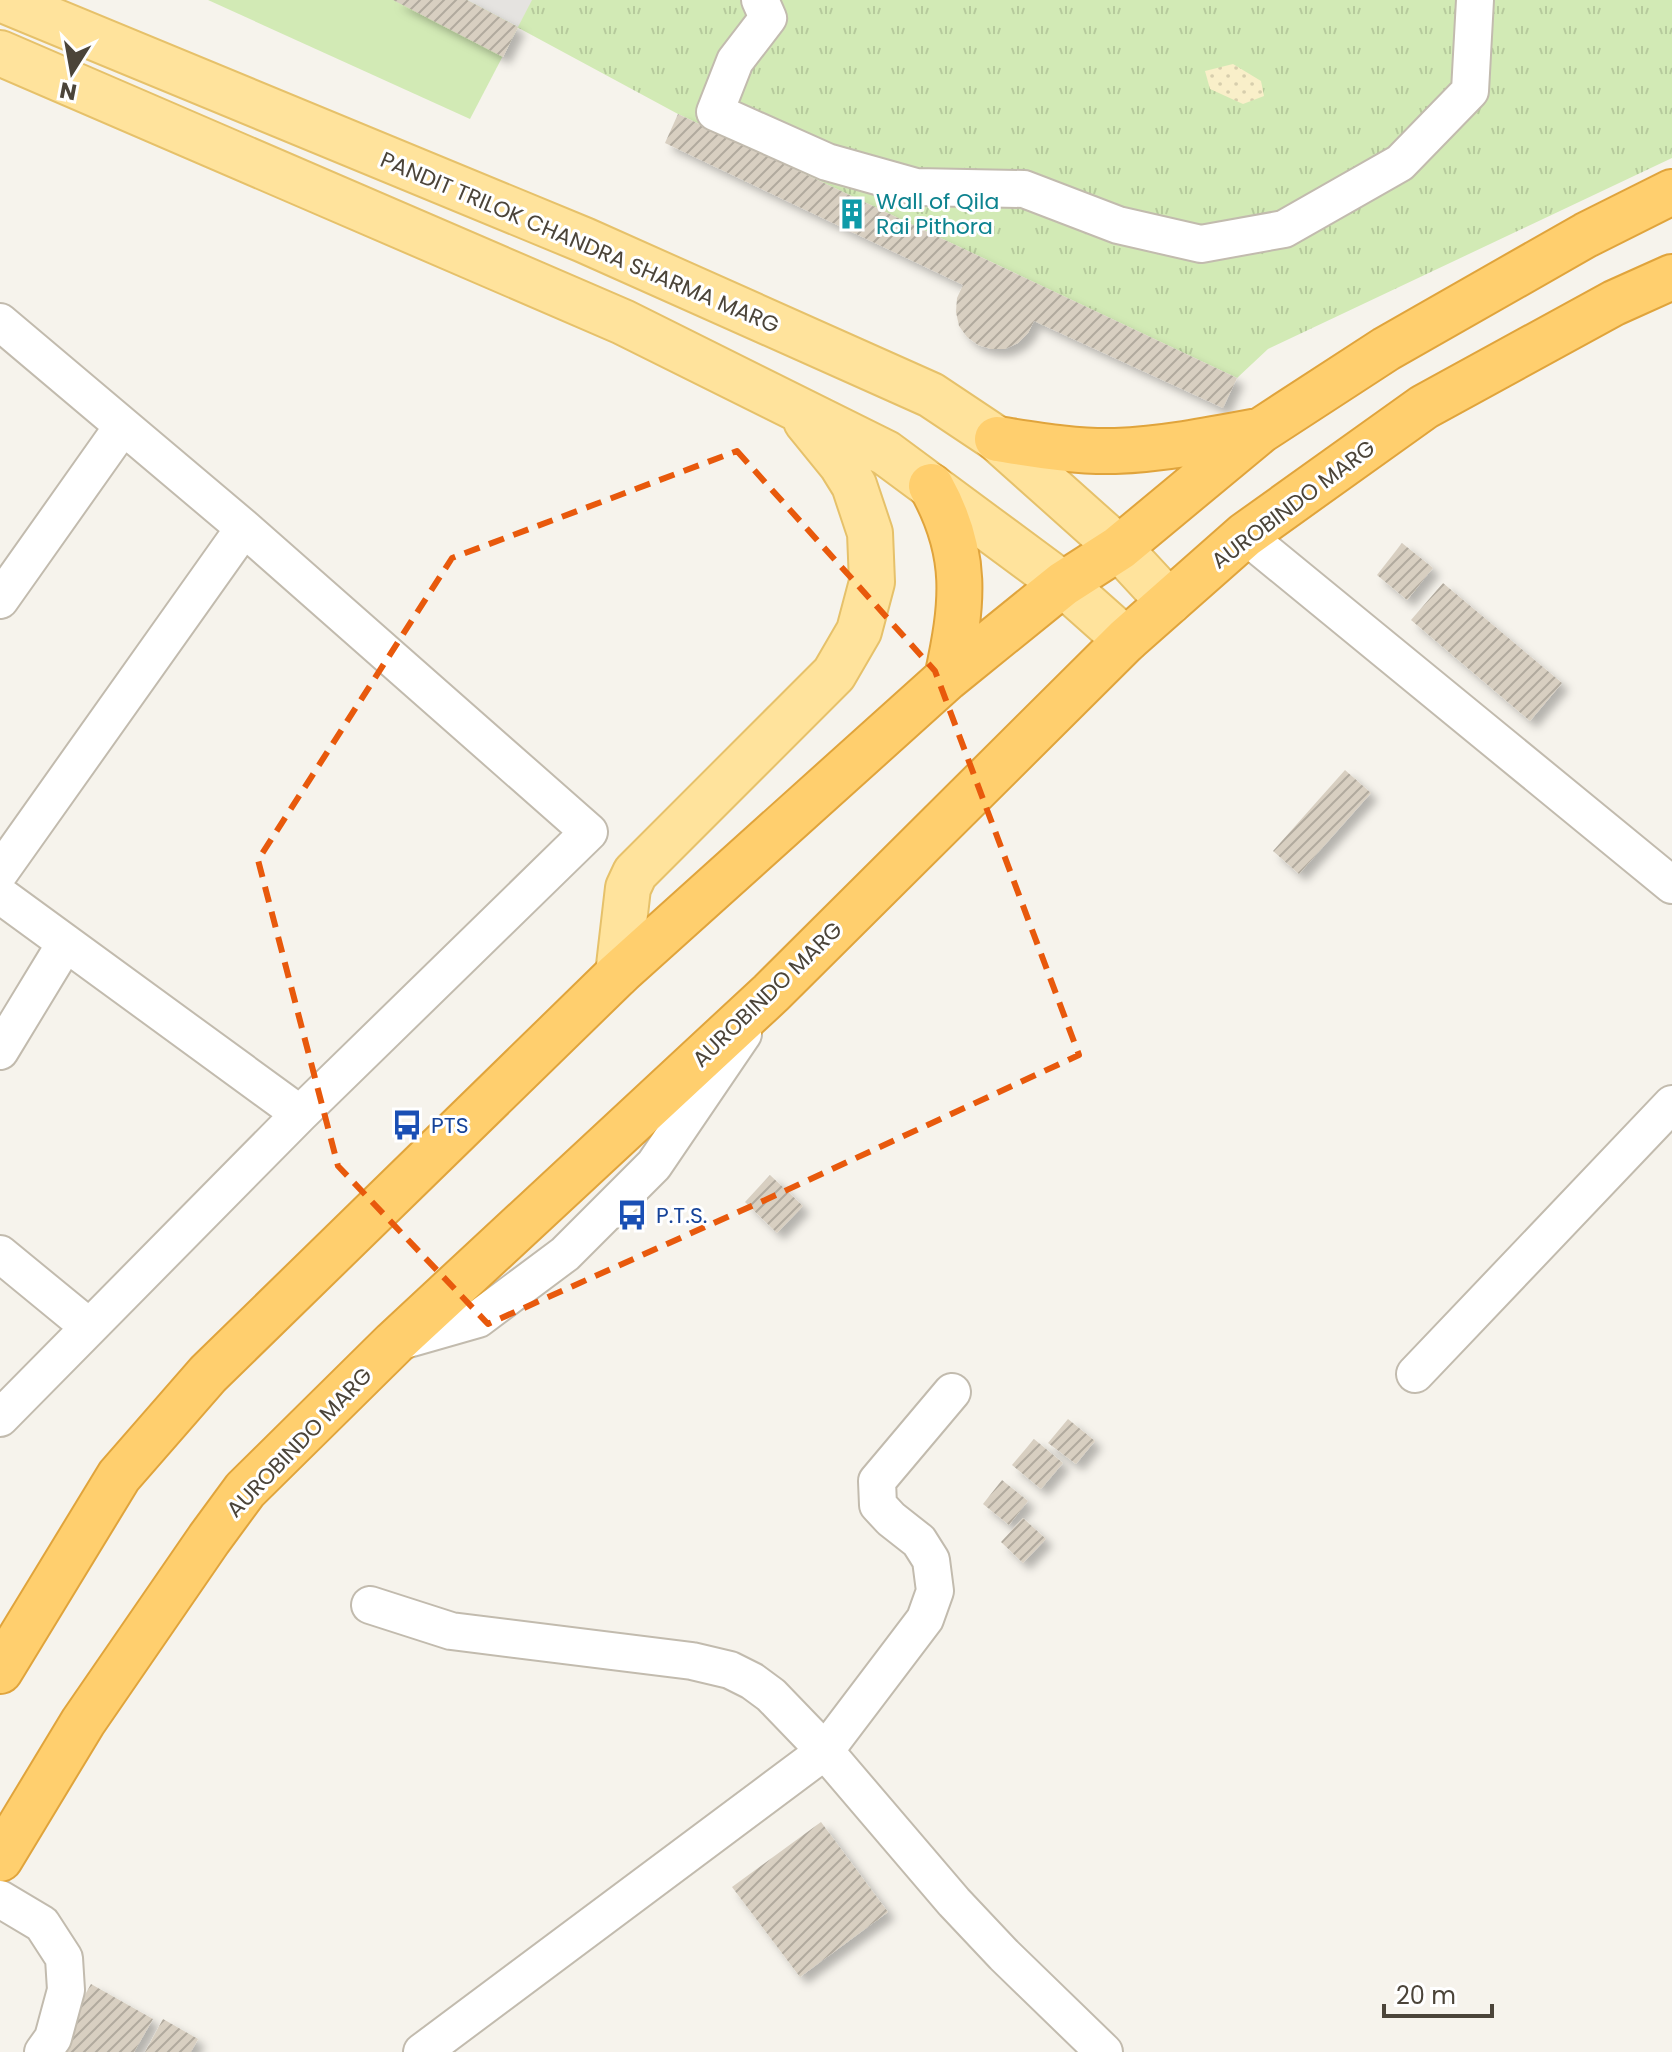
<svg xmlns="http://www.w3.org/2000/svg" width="1672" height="2052" font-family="Poppins,sans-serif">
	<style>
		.grass { fill: url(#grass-tufts) }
		.sand { fill: url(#sand-dots) }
		.park { fill: #d2eab5 }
		.parking { fill: #e5e3e0 }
		.building { fill: url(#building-hatch); filter: url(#shadow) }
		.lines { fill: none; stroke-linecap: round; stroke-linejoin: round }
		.minor-casing { stroke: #c2bbae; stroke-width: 40 }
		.major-casing { stroke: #e6c16a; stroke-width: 48 }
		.highway-casing { stroke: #e0a43c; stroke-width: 48 }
		.minor { stroke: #fff; stroke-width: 36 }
		.major { stroke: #ffe39c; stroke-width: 44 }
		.highway { stroke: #ffcf6e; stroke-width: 44 }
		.marked { fill: none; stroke: #e8590c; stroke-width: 6; stroke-dasharray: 16 10; stroke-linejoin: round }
		.labels { text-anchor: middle; stroke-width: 6; stroke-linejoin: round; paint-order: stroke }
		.culture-label { font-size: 22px; fill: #0d838f; stroke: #fff; text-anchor: start }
		.street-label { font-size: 22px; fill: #4b4439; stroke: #fff }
		.transit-label { font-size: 22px; fill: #164399; stroke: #fff; text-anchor: start }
	</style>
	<defs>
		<pattern id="grass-tufts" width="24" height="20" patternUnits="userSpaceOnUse" patternTransform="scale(2)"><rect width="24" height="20" fill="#d2eab5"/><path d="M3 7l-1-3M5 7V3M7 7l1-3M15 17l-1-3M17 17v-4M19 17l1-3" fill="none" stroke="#b6ca9c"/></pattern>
		<pattern id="sand-dots" width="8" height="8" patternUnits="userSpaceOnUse" patternTransform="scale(2)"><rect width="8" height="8" fill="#f9efc9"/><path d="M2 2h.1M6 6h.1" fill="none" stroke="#d7cead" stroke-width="1.8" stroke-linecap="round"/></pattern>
		<pattern id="building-hatch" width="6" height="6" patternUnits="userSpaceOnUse" patternTransform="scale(2)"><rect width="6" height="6" fill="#d8cfc1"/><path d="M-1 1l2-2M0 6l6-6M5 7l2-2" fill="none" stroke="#b1aa9e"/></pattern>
		<filter id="shadow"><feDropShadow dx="7" dy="7" stdDeviation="4" flood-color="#0004"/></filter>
	</defs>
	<rect width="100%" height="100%" fill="#f6f3ec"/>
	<path class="grass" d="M467,0H1672V158L1268,349L1237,378L678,114Z"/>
	<path class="sand" d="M1233,64L1261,81L1264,96L1243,104L1210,89L1205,71Z"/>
	<path class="park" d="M208,0H467L518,27L470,119Z"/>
	<path class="parking" d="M467,0H532L518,27Z"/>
	<path class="building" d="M393,0H467L518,27L503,57Z
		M678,114L1237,378L1223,408L1034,321L1028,333L1018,343L1005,349H991L978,345L967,337L959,326L956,312L957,298L963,285L665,143Z
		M1402,543L1433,568L1407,600L1377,575Z
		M1443,583L1562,683L1530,721L1411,620Z
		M1345,770L1371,793L1299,874L1273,851Z
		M770,1175L803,1206L777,1233L745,1202Z
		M1068,1419L1095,1441L1076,1464L1048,1443Z
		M1034,1439L1063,1463L1041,1489L1012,1465Z
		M1002,1480L1028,1501L1009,1525L983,1504Z
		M1023,1518L1046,1539L1023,1563L1001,1542Z
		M821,1822L888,1912L800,1977L732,1887Z
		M91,1984L153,2019L134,2052H53Z
		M163,2019L198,2039L191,2052H145Z"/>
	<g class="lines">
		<g class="minor-casing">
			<path id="minor" d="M760,0L768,18L735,61L715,112L827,162L916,187L1024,189L1118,225L1201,244L1284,229L1400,163L1470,91L1475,0
				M0,322L244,528L589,832L300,1114L0,1418
				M1245,535L1672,885
				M0,600L123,426
				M0,872L244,528
				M0,895L300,1114
				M0,1051L65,944
				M0,1254L89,1327
				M394,1343L478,1319L565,1254L654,1165L743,1034
				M1415,1374L1672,1104
				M370,1605L451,1631L692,1661L730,1670L752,1681L771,1695L825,1751L954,1902L1004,1955L1104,2052
				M0,1899L42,1924L64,1958L66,1990L53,2038L43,2052
				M422,2052L825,1751L925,1619L935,1591L931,1560L919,1541L891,1519L878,1505L877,1481L952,1392"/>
		</g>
		<g class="major-casing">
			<path id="major" d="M3,0L584,240L931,395L997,439L1119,548L1169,602
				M0,53L623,322L886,453L1063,584L1126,640
				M618,974L628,888L635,873L834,674L859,631L872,582L870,533L854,485L841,464L806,421"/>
		</g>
		<g class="highway-casing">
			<path id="highway" d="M997,439C1036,445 1075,452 1115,451C1163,449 1210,440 1258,431
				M931,486C969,554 963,604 947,678
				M0,1671L119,1476L208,1374L618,974L947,678L1063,584L1119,548L1260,431L1386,349L1586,235L1672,192
				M0,1859L83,1722L209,1539L245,1490L394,1343L771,993L1126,640L1245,535L1424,407L1614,303L1672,277"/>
		</g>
		<use href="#minor" class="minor"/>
		<use href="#major" class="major"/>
		<use href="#highway" class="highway"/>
	</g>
	<path class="marked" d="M737,451L935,671L1079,1055L763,1201L488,1324L338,1166L258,860L452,558Z"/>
	<defs>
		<g id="building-bare" transform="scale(2.4)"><path d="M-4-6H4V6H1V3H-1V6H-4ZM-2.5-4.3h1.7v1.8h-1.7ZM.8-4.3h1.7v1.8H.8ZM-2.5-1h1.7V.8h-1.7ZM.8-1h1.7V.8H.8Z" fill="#0f9aa8" stroke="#fff" stroke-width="2.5" paint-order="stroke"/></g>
		<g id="bus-bare" transform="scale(2.4)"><path d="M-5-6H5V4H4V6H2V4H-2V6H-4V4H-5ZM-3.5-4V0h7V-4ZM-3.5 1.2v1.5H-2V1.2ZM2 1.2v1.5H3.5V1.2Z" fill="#1a4fb4" stroke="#fff" stroke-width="2.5" paint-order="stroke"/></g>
	</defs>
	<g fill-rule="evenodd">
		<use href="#building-bare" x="852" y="214"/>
		<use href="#bus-bare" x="407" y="1125"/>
		<use href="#bus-bare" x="632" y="1215"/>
	</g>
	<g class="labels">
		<g class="culture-label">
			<text x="876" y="209">Wall of Qila<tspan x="876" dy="25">Rai Pithora</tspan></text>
		</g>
		<g class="street-label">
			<text transform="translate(580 242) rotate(23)" y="8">PANDIT TRILOK CHANDRA SHARMA MARG</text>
			<text transform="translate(1293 504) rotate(-37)" y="8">AUROBINDO MARG</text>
			<text transform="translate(767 994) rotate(-44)" y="8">AUROBINDO MARG</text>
			<text transform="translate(299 1442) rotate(-46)" y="8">AUROBINDO MARG</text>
		</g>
		<g class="transit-label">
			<text x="431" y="1133">PTS</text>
			<text x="656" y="1223">P.T.S.</text>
		</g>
	</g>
	<g transform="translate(72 72) rotate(191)" stroke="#ffffff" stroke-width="6" paint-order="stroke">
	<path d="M0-6L14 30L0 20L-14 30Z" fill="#4b4439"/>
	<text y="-12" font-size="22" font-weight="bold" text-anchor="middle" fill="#4b4439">N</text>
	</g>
	<path d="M1384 2004v12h108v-12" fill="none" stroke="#4b4439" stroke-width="4"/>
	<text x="1396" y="2004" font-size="24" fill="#4b4439" stroke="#ffffff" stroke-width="6" paint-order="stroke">20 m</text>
</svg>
